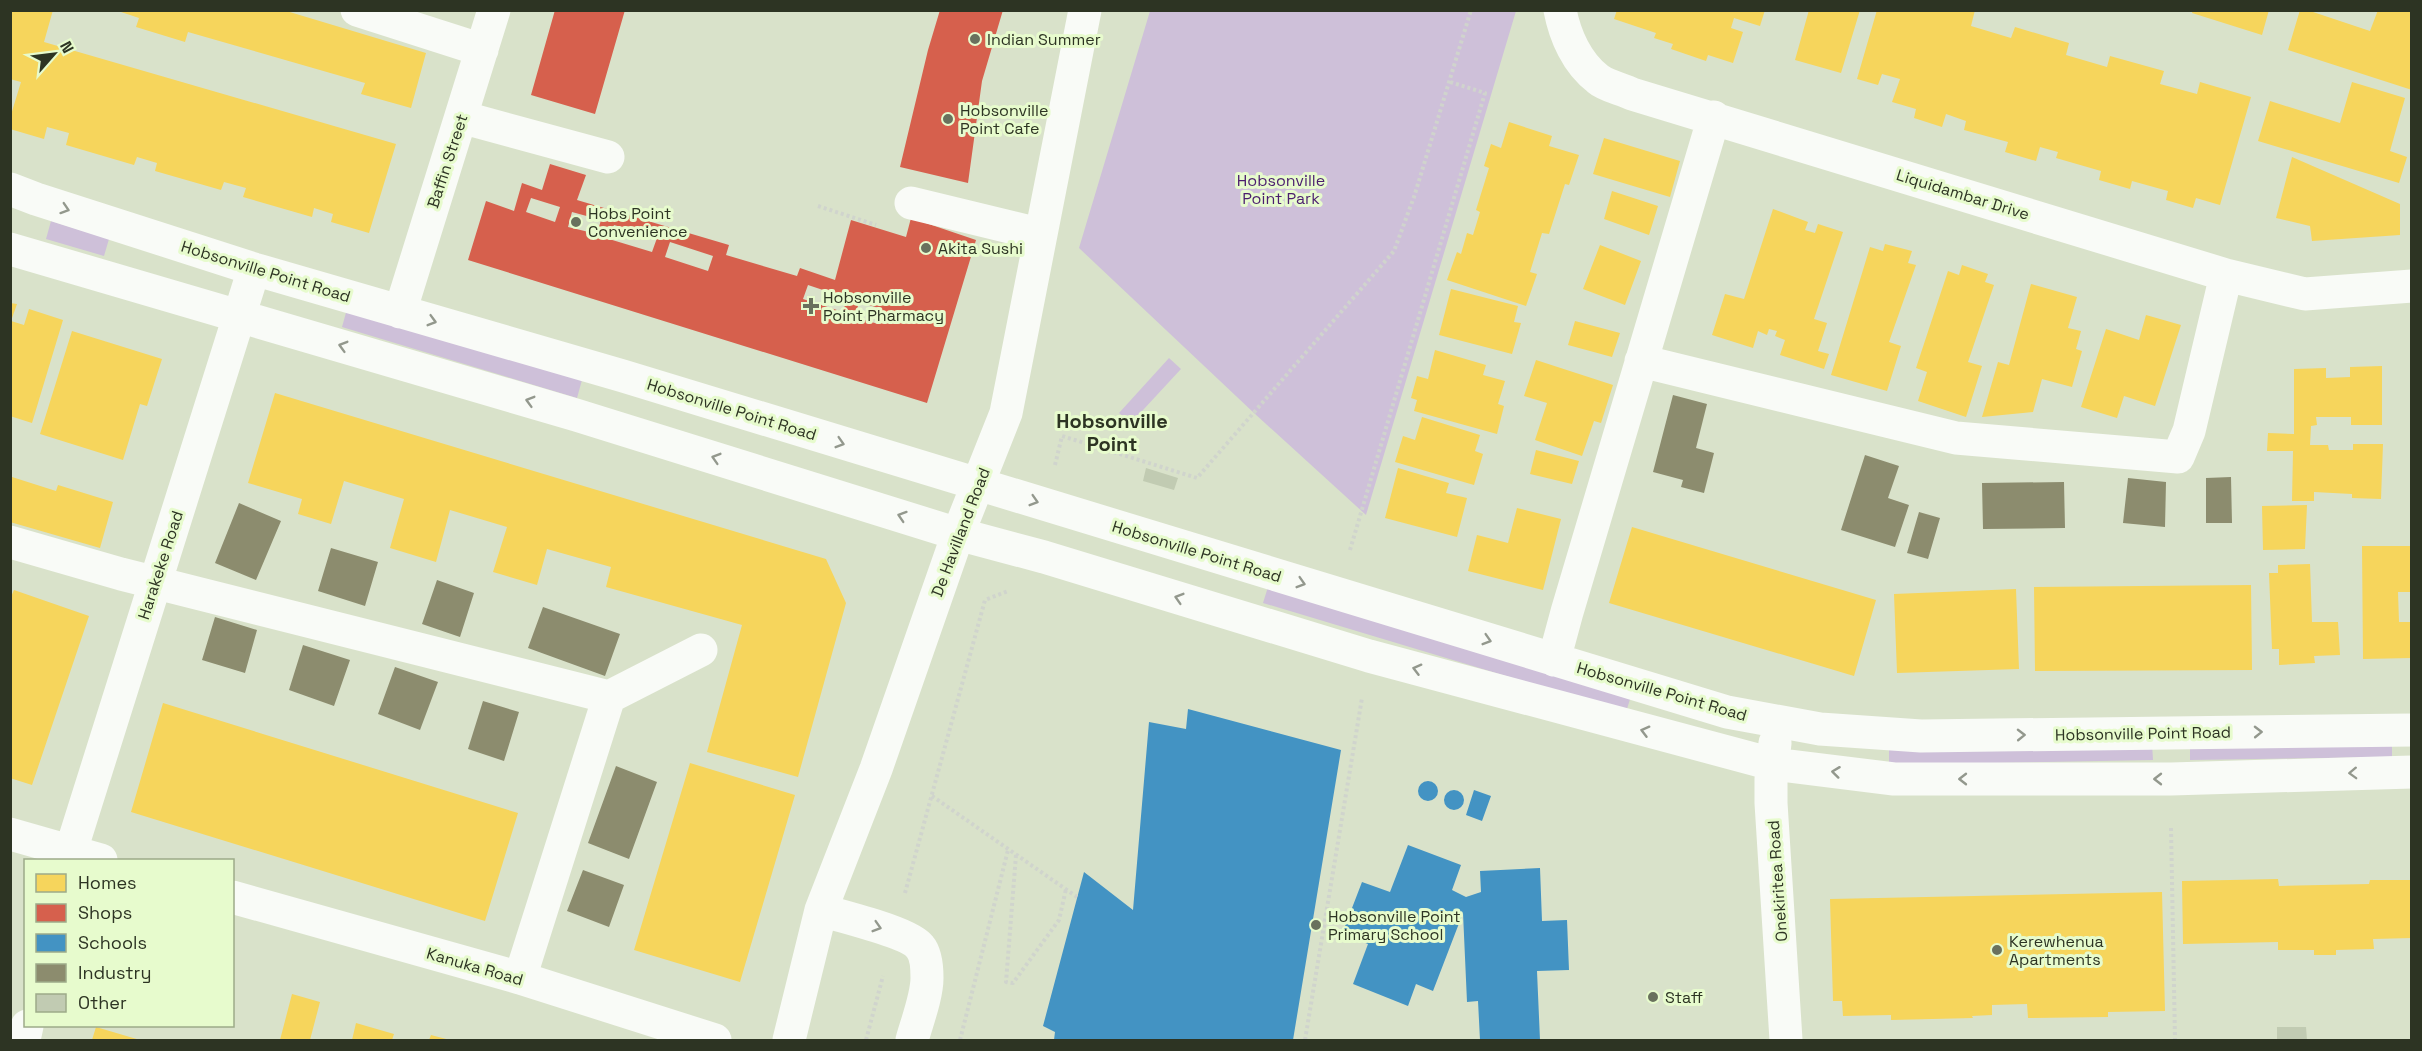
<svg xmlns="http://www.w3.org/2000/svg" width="2422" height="1051" font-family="'Space Grotesk',sans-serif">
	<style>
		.green { fill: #cec0d9 }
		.homes { fill: #f6d55c }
		.shops { fill: #d6604d; fill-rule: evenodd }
		.schools { fill: #4393c3 }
		.industry { fill: #8c8c6e }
		.building { fill: #c1cbb2 }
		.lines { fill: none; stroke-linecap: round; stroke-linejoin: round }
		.path { stroke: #d0d4cd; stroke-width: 4; stroke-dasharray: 3 3; stroke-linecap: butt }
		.minor { stroke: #f9fbf7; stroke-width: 33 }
		.oneway { stroke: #93988d }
		.poi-dot { fill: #69715d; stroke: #e7fbcd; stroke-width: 2 }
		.labels { text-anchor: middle; stroke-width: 6; stroke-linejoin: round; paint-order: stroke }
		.poi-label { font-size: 16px; fill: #2d3423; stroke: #e7fbcd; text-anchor: start }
		.street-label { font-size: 16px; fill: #2d3423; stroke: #e7fbcd }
		.park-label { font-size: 16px; fill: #4b1e6e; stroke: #e7fbcd }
		.quarter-label { font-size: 20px; font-weight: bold; fill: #2d3423; stroke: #e7fbcd }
	</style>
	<rect width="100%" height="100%" fill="#d9e2ca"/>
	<path class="green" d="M1150,11H1516L1366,515L1254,413L1079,248Z
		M51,221L109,239L104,256L46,239Z
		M347,309L582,380L577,398L342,327Z
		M1169,358L1181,369L1131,423L1119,413Z
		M1268,587L1631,696L1626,712L1263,603Z
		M2392,740V757L2190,760V744Z
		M2152,744L2153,760L1889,765V749Z"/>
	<path class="homes" d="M10,10H53L44,42L396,144L369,233L331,222L333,214L314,208L312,217L243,197L246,188L224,182L221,190L155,171L157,163L137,157L134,165L66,145L69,133L47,127L44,139L10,129V118L21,82L10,79Z
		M115,10H283L426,53L411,108L361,94L365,83L188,32L185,42L136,27L139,18Z
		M1617,10H1765L1760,26L1734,18L1731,28L1743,32L1733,63L1708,55L1706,61L1671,49L1673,44L1654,38L1656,33L1614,19Z
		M1809,10H1860L1841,73L1795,60Z
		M1877,10H1975L1971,26L2011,38L2015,27L2069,43L2066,55L2107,67L2110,56L2164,71L2160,84L2197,94L2200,82L2251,97L2220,205L2196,198L2193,208L2166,200L2168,191L2132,181L2130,189L2099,180L2101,171L2056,158L2058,152L2040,147L2036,161L2005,152L2008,142L1964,130L1966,121L1946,114L1942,127L1914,118L1916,109L1892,102L1900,79L1882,74L1878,85L1857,79Z
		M2193,10H2269L2262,35L2192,13Z
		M2300,10H2307L2370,31L2378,10H2412V90L2288,50Z
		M2352,82L2405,98L2390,151L2407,157L2399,183L2258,141L2270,101L2340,123Z
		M1509,122L1552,136L1549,146L1579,155L1569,185L1565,184L1549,234L1542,233L1530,272L1537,274L1526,306L1447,280L1457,252L1461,254L1467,233L1473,235L1480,212L1476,210L1489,168L1484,166L1491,144L1501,148Z
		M1604,138L1680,161L1670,197L1593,174Z
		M2292,157L2400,204V235L2312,241L2310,226L2276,218Z
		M1612,191L1658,206L1649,235L1604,219Z
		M1773,209L1808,222L1805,230L1815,233L1818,224L1843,232L1814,319L1827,323L1818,351L1829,354L1824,369L1780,355L1785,340L1775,336L1777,331L1769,329L1767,335L1758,331L1753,348L1712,335L1725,294L1744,299Z
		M1885,244L1912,251L1908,263L1916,265L1889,342L1901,346L1887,391L1831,375L1870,247L1883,251Z
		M1600,245L1641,261L1625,305L1583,289Z
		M1962,265L1988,274L1985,282L1994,285L1968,362L1982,366L1966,417L1918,401L1927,372L1916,368L1948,271L1959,275Z
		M2031,284L2077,297L2068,328L2081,331L2076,349L2082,351L2072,387L2042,379L2033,412L1982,417L1998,362L2009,365Z
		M1451,289L1518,306L1514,322L1521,323L1512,354L1439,335Z
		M10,303L17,304L11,321L24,325L29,309L63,320L32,423L10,416Z
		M2146,315L2181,325L2155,406L2124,396L2117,418L2081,407L2106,329L2139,340Z
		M1575,321L1620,333L1612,357L1568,345Z
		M72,331L162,359L147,406L140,404L123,460L40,434Z
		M1435,350L1486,365L1483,375L1505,381L1498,404L1504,406L1497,434L1414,411L1417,400L1411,398L1417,376L1428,379Z
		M1536,360L1613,385L1601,423L1594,421L1582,456L1535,440L1547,403L1524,396Z
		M2382,366V425H2351V417H2316L2317,425L2311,426L2310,445H2328L2329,450H2353V444H2383L2381,499L2352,498V494L2314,492V501H2292L2293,451H2267L2268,433L2294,434V369L2326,368V378L2350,377V367Z
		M275,393L826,559L846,603L798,777L707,752L742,625L606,587L611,567L547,549L537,585L493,572L507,527L450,510L436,562L390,548L404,499L344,481L331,524L298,514L302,499L248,483Z
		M1422,417L1480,435L1475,451L1483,454L1474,485L1395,462L1403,436L1415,440Z
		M1536,450L1579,461L1572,484L1530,474Z
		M1398,468L1449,483L1446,493L1467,498L1457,537L1385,518Z
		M12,477L56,491L58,485L113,502L100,548L10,522Z
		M2307,505L2305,549L2263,550L2262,506Z
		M1517,508L1561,519L1543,590L1468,571L1477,535L1508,543Z
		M1632,527L1876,600L1854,676L1609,603Z
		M2362,546H2412V592H2398L2399,622H2412V658L2363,659Z
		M2310,564L2312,622H2338L2340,655L2314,656L2315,663L2279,665V649H2272L2269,573H2278V565Z
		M2251,585L2252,670L2035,671L2034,587Z
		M2016,589L2019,669L1897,673L1894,594Z
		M14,590L89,616L32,785L10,778V599Z
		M163,703L518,813L485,921L131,812Z
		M690,763L795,795L740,982L634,950Z
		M2278,879L2279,886L2369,884L2370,880H2412V938L2373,939L2374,949L2336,950V955H2314V950H2278V942L2183,944L2182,881Z
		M2162,892L2165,1011L2108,1012V1017L2028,1018L2027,1004L1992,1005V1015L1972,1016L1973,1018L1891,1020V1015L1843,1016L1842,1001H1833L1830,899Z
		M292,994L320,1002L310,1040H280Z
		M356,1023L394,1034L392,1040H352Z
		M96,1027L140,1040H92Z
		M431,1035L450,1040H429Z"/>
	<path class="shops" d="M555,10H625L595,114L531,95Z
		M940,10H1003L982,81L968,183L900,167L928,50Z
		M550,164L586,175L577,200L729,245L726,255L797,276L800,268L835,280L851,220L906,237L911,218L976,240L927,403L468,260L486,201L514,211L522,183L542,190ZM531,198L560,207L555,222L526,212ZM572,212L601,220L597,234L568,227ZM614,225L657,238L652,252L609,239ZM670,242L713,256L708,271L665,257ZM808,285L847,298L843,312L803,299ZM859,302L882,309L878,324L855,317Z"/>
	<path class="schools" d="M1188,709L1341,750L1293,1040H1054L1055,1032L1043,1026L1084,872L1133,910L1149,722L1186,729Z
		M1418 791a10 10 0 1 1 20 0a10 10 0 1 1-20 0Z
		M1444 800a10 10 0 1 1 20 0a10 10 0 1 1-20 0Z
		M1474,790L1491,796L1482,821L1466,815Z
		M1408,845L1461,865L1452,890L1466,897L1481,892L1480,871L1540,868L1542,921L1567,920L1569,970L1537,971L1540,1040H1480L1478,1001L1467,1002L1463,913L1433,991L1416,984L1408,1006L1353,984L1368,944L1342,934L1362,882L1390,892Z"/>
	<path class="industry" d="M1673,395L1707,404L1696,448L1714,453L1704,493L1681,487L1683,480L1653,472Z
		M1865,455L1899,466L1888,498L1909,505L1895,547L1841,530Z
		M2231,477L2232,523H2206V478Z
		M2128,478L2166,482L2165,527L2123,523Z
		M2064,482L2065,528L1983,529L1982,483Z
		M239,503L281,521L256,580L215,563Z
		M1919,512L1940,518L1928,559L1907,553Z
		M331,548L378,562L365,606L318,591Z
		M437,580L474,593L460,637L422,624Z
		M543,607L620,634L605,676L528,648Z
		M215,617L257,630L245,673L202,660Z
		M303,645L350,660L334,706L289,690Z
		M395,667L438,682L420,730L378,714Z
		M483,701L519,712L504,761L468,749Z
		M616,766L657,782L629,859L588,843Z
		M583,870L624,885L609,927L567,911Z"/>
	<path class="building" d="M1146,468L1178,478L1174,490L1143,481Z
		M2277,1027H2306L2307,1040H2277Z"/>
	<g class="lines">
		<path class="path" d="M818,206L876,225
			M1055,465L1062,436L1197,478L1394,251L1414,197L1471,10
			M1350,550L1485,93L1450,82
			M932,796L1077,897
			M2171,828L2175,1040
			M1016,855L1006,982L1013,983L1059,920L1066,889
			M905,893L985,600L1008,591
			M866,1040L883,976
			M960,1040L1008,850
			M1305,1040L1362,698"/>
		<path class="minor" d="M357,10L482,50
			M1560,10C1565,36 1577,63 1598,79C1606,86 1622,89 1632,94L2226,275L2305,294L2412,286
			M461,117L608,157
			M10,189L36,199L254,269L623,376L1727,712L1820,729L1921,736L2412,730
			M911,203L1039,234
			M10,249L576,415L958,534L1044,557L1369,656L1772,764L1894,779H2171L2412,772
			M400,312L494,10
			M1641,361L1956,438L2178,457L2189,431L2226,275
			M10,542L121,574L609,697L520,978
			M1554,660L1567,612L1714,117
			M609,697L701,650
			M1775,743L1771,779V803L1786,1040
			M10,834L101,860
			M68,860L254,269
			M232,897L520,978L715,1040
			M821,910C842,917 909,932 920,947C926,954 927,968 927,978C927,996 917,1022 912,1040
			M24,1040L27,1026
			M789,1040L821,910L876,769L958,534L1006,413L1085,10"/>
	</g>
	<defs><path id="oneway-chevron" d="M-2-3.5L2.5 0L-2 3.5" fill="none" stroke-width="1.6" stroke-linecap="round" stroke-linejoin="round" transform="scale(1.5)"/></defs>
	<g class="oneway">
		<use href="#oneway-chevron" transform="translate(65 209) rotate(18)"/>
		<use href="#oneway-chevron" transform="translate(432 321) rotate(16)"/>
		<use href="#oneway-chevron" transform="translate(343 346) rotate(-164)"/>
		<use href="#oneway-chevron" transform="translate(530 401) rotate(-164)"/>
		<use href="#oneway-chevron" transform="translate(840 443) rotate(17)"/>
		<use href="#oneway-chevron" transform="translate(716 458) rotate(-163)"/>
		<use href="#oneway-chevron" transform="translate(1034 501) rotate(17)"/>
		<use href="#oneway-chevron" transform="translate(902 516) rotate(-162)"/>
		<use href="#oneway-chevron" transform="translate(1301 583) rotate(17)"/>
		<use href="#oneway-chevron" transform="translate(1179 598) rotate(-163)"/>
		<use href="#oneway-chevron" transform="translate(1487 640) rotate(17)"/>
		<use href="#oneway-chevron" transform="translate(1417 669) rotate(-165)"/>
		<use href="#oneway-chevron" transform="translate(1645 731) rotate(-165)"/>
		<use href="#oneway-chevron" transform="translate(2258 732) rotate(-1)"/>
		<use href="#oneway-chevron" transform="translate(2021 735) rotate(-1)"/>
		<use href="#oneway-chevron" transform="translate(1836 772) rotate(-173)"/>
		<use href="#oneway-chevron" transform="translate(2353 773) rotate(178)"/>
		<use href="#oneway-chevron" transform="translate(1963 779) rotate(-180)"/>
		<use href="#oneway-chevron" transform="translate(2158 779) rotate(-180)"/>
		<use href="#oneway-chevron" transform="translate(877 927) rotate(17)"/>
	</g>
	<g class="poi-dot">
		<circle cx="975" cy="39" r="6"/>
		<circle cx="948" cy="119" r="6"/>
		<circle cx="576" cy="222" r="6"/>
		<circle cx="926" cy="248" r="6"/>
		<path d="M808 297h6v6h6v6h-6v6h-6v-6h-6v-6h6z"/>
		<circle cx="1316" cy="925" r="6"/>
		<circle cx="1997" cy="950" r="6"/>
		<circle cx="1653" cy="997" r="6"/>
	</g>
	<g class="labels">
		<g class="poi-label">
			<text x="987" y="45">Indian Summer</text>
			<text x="960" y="116">Hobsonville<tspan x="960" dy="18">Point Cafe</tspan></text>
			<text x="588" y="219">Hobs Point<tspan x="588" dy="18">Convenience</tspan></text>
			<text x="938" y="254">Akita Sushi</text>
			<text x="823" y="303">Hobsonville<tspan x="823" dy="18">Point Pharmacy</tspan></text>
			<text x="1328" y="922">Hobsonville Point<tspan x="1328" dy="18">Primary School</tspan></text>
			<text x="2009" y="947">Kerewhenua<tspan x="2009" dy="18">Apartments</tspan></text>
			<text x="1665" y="1003">Staff</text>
		</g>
		<g class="street-label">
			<text transform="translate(447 161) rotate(-72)" y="6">Baffin Street</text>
			<text transform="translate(1963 194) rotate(17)" y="6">Liquidambar Drive</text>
			<text transform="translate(266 271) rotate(17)" y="6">Hobsonville Point Road</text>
			<text transform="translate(732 409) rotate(17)" y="6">Hobsonville Point Road</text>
			<text transform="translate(960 532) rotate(-69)" y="6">De Havilland Road</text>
			<text transform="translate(1197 551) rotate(17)" y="6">Hobsonville Point Road</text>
			<text transform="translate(160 565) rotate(-72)" y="6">Harakeke Road</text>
			<text transform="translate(1662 691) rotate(16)" y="6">Hobsonville Point Road</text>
			<text transform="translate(2143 733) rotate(-1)" y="6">Hobsonville Point Road</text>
			<text transform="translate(1777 881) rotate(-94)" y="6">Onekiritea Road</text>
			<text transform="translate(475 966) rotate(16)" y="6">Kanuka Road</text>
		</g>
		<g class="park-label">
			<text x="1281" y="186">Hobsonville<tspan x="1281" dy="18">Point Park</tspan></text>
		</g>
		<g class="quarter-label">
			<text x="1112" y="428">Hobsonville<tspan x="1112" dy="23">Point</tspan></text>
		</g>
	</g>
	<rect width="2422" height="1051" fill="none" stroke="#2d3423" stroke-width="24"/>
	<rect x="24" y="859" width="210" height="168" fill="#e7fbcd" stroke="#9dab89" stroke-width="1.5"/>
	<rect x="36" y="874" width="30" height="18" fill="#f6d55c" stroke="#9dab89" stroke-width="1.5"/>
	<text x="78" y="889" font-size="18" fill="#2d3423">Homes</text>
	<rect x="36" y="904" width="30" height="18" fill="#d6604d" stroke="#9dab89" stroke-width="1.5"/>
	<text x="78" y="919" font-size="18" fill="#2d3423">Shops</text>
	<rect x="36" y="934" width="30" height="18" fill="#4393c3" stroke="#9dab89" stroke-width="1.5"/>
	<text x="78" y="949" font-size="18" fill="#2d3423">Schools</text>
	<rect x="36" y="964" width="30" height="18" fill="#8c8c6e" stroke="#9dab89" stroke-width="1.5"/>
	<text x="78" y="979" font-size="18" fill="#2d3423">Industry</text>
	<rect x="36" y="994" width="30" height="18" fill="#c1cbb2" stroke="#9dab89" stroke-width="1.5"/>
	<text x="78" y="1009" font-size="18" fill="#2d3423">Other</text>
	<g transform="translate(54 54) rotate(62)" stroke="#e7fbcd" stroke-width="4.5" paint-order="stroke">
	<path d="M0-4.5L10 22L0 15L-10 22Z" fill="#2d3423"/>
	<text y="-9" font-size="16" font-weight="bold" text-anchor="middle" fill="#2d3423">N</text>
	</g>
</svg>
